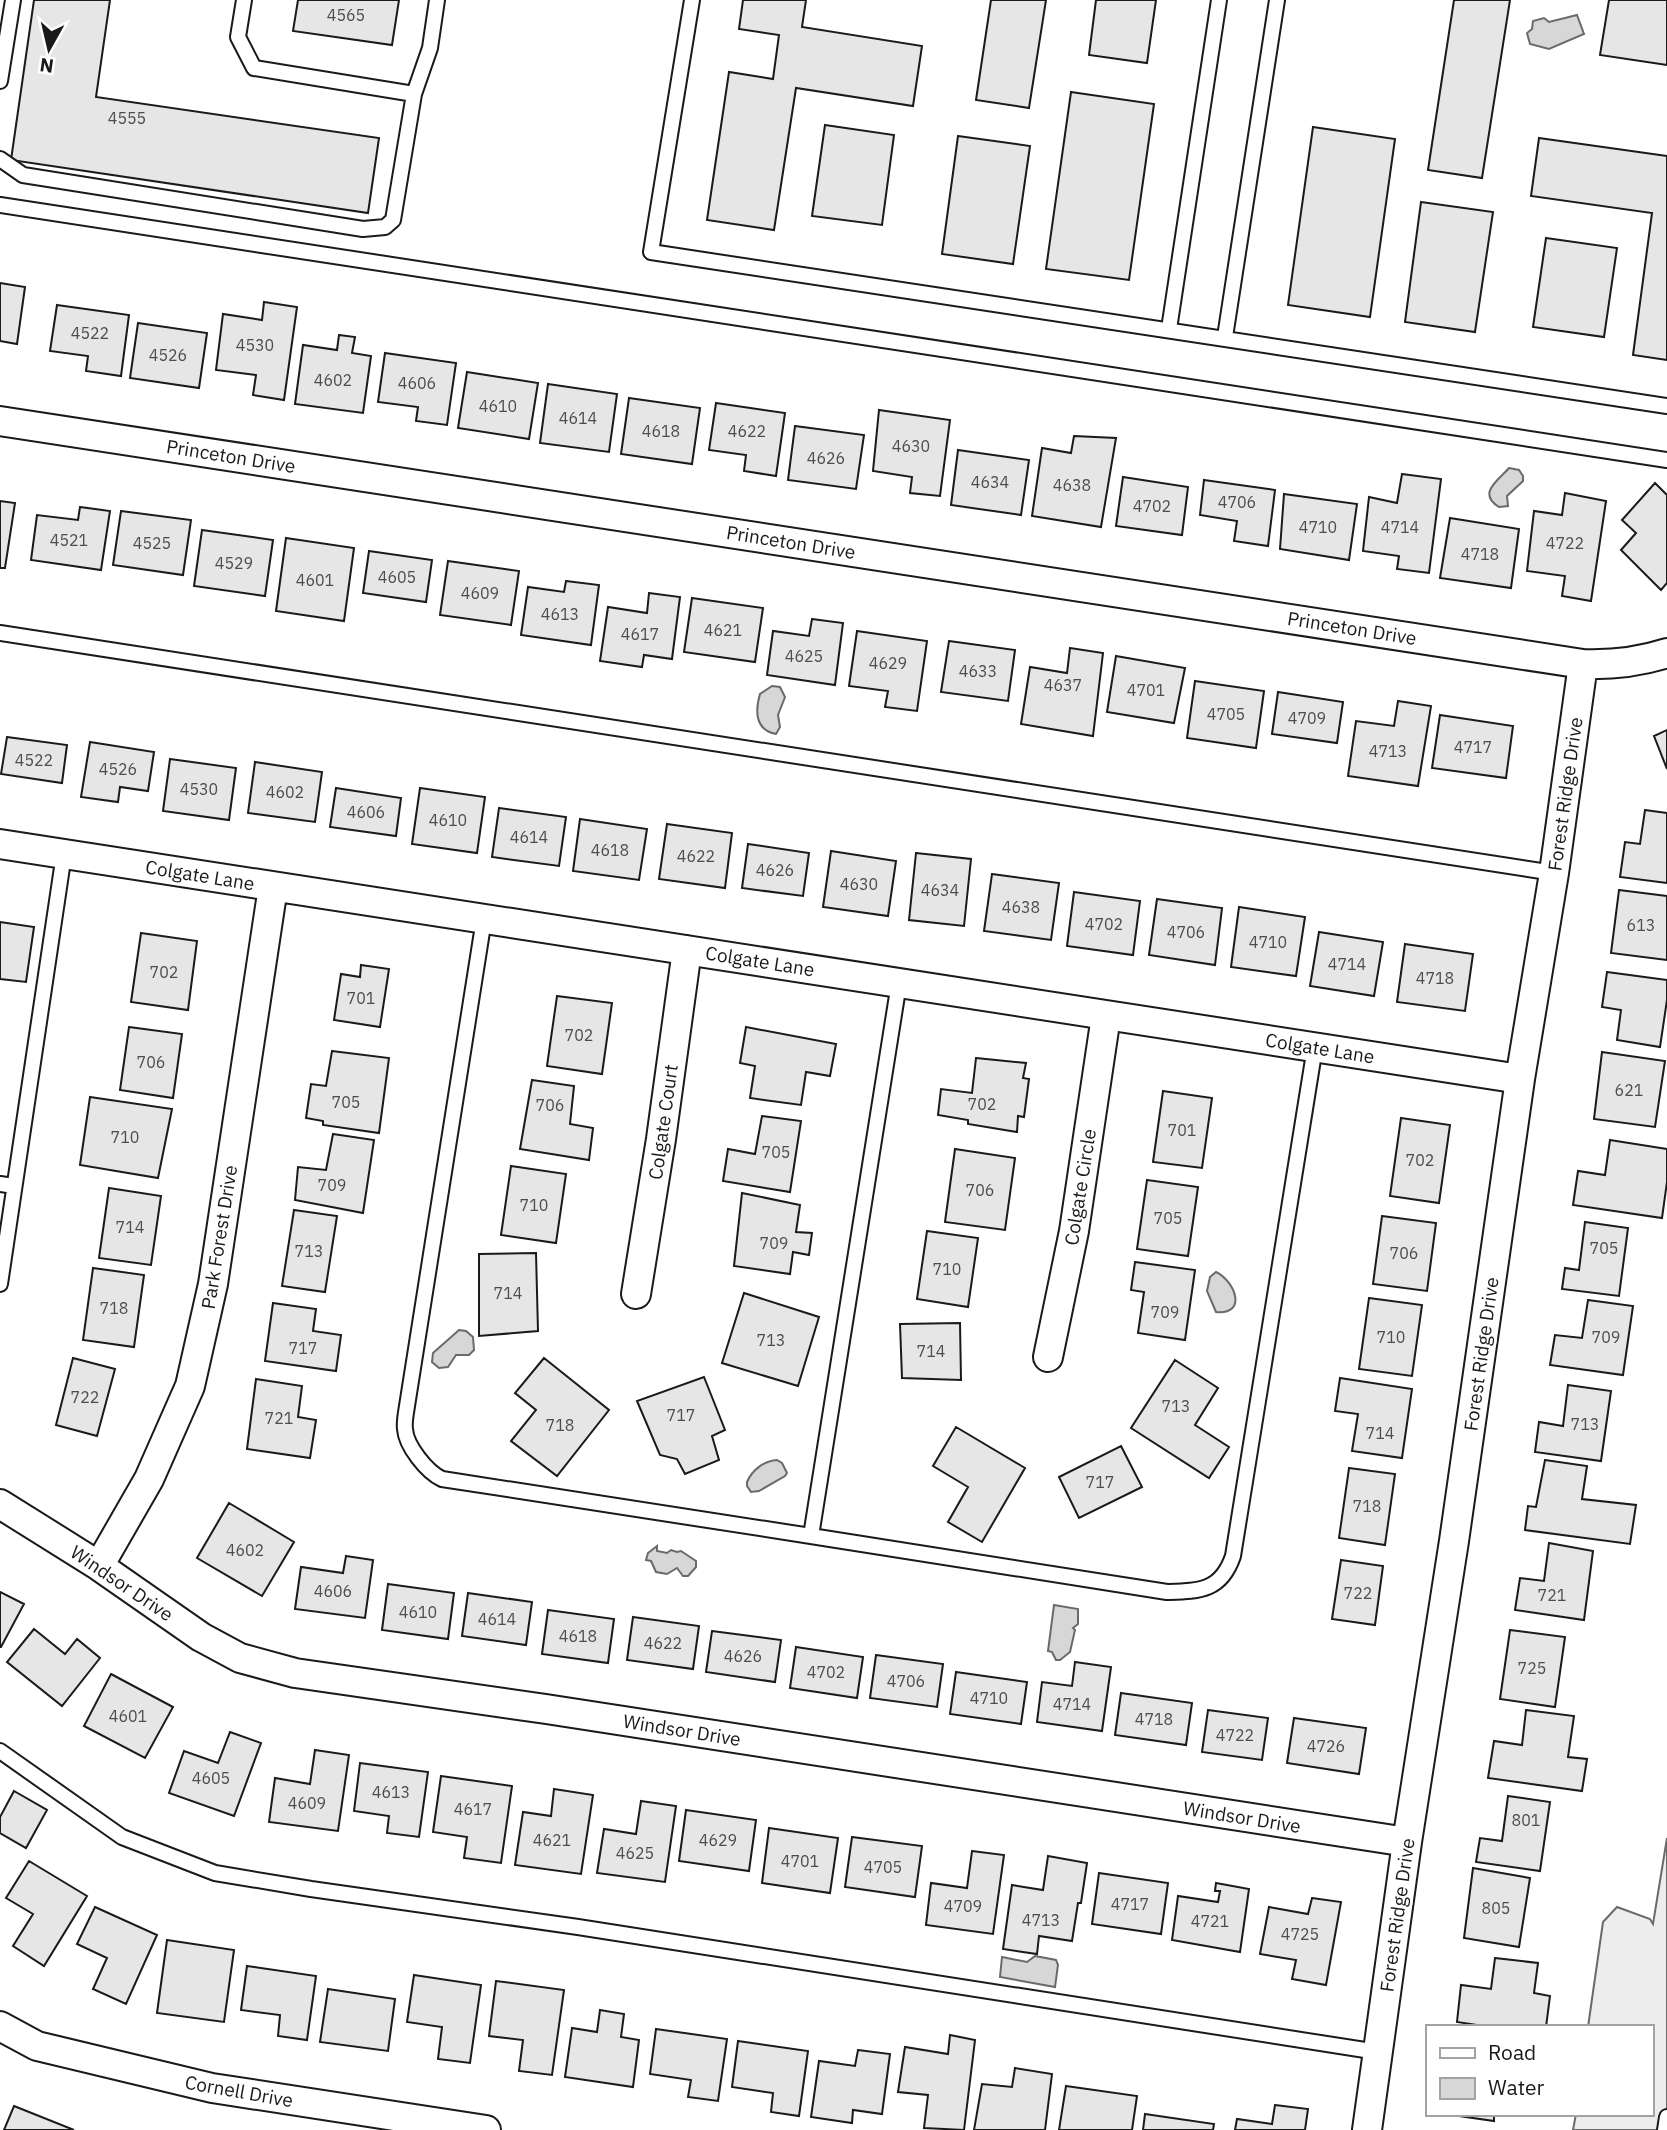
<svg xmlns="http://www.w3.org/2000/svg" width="1667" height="2130" font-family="'IBM Plex Sans',sans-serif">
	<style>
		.built { fill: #ededed; stroke: #6a6a6a; stroke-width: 2 }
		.water { fill: #d7d7d7; stroke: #6a6a6a; stroke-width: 2 }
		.building { fill: #e6e6e6; stroke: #1a1a1a; stroke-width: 2 }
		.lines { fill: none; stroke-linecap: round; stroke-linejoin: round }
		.service-casing { stroke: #1a1a1a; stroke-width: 18 }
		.minor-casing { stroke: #1a1a1a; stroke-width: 32 }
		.service { stroke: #fff; stroke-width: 14 }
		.minor { stroke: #fff; stroke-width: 28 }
		.labels { text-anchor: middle; stroke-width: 5; stroke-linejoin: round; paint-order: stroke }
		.number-label { font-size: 16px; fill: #4d4d4d }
		.street-label { font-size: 19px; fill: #1a1a1a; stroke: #fff }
	</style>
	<rect width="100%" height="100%" fill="#fff"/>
	<path class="built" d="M1667,1838V2130H1573L1576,2114H1651V2027H1588L1603,1922L1617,1907L1650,1919L1653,1924Z"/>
	<path class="water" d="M1577,15L1584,34L1549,49L1530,44L1527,33L1532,29L1533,21L1544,18L1549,22Z
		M1509,468L1519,470L1523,476V481L1507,496L1508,506L1499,507C1476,493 1500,479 1509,468Z
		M772,686L780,687L785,697L778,715L780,727L776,734C755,730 755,711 760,694Z
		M1216,1272C1235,1281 1248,1315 1216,1312L1207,1291L1210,1277Z
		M459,1330L466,1331L473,1337L474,1350L469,1355H456L448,1367L439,1368L432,1362L433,1353Z
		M777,1460L782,1463L787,1473L785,1476L759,1491L751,1492L747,1486V1482C752,1470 764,1461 777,1460Z
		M657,1546V1551L667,1553L671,1550L677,1552L681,1551L696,1561V1567L688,1576H683L677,1568L667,1574L656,1572L651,1561L646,1560L648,1553Z
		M1054,1605L1078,1609V1624L1073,1628L1075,1630L1070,1652L1060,1660H1056L1052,1652L1048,1651Z
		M1035,1956L1056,1960L1058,1965L1055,1987L1000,1977L1002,1957L1027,1962Z"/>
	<path class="building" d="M34,0H110L96,97L379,138L368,213L11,160Z
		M298,0H399L392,45L293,31Z
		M743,0H806L802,27L922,46L913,106L796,88L774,230L707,220L729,72L773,79L779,35L739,29Z
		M991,0H1046L1029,108L976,100Z
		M1096,0H1156L1147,63L1089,55Z
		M1454,0H1510L1482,178L1428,170Z
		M1609,0H1667V65L1600,55Z
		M1071,92L1154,104L1129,280L1046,269Z
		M825,125L894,135L882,225L812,216Z
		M1313,127L1395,139L1370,317L1288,305Z
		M958,136L1030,146L1013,264L942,254Z
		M1539,138L1667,156V360L1633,355L1652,213L1531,196Z
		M1421,202L1493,212L1475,332L1405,322Z
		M1546,238L1617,248L1604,337L1533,327Z
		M0,283L25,287L17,344L0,341Z
		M264,302L297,307L284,400L253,395L256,375L216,370L223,314L262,320Z
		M57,305L129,315L121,376L86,371L88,356L50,351Z
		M138,323L207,333L199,388L130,378Z
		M339,335L355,337L352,353L371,356L363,413L295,404L303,345L337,350Z
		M385,353L456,363L447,425L416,421L418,407L378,402Z
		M467,372L538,383L529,439L458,428Z
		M548,384L617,394L609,452L540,443Z
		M629,398L700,408L692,464L621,454Z
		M716,403L785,413L776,476L744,471L746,455L709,450Z
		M879,410L950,420L940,496L910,493L912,477L873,471Z
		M795,426L864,435L856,489L788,480Z
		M1074,436L1116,438L1101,527L1032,516L1042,448L1071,453Z
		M958,450L1029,460L1021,515L951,505Z
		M1402,474L1441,479L1429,573L1397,569L1399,556L1363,551L1369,497L1397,503Z
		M1123,477L1188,487L1182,535L1116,526Z
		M1204,480L1275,490L1268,546L1234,541L1237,521L1200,515Z
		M1655,483L1667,495V583L1661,590L1621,550L1636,533L1622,520Z
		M1565,493L1606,501L1591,601L1562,596L1565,576L1527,571L1534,511L1562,515Z
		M1284,494L1357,504L1349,560L1280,549Z
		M0,501L15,503L5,568H0Z
		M80,507L110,511L101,570L31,560L37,515L78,520Z
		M121,511L191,520L183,575L113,565Z
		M1450,518L1519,529L1511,588L1440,578Z
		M202,530L273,540L265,596L194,586Z
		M286,538L354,548L344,621L276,611Z
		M369,551L432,560L426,602L363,593Z
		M448,561L519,571L511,625L440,615Z
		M566,581L599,585L591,645L521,635L528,587L564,592Z
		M649,593L680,597L672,659L644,655L642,667L600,661L608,607L647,613Z
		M692,598L763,608L755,662L684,652Z
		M812,619L843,623L835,685L767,675L773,631L809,636Z
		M857,631L927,641L917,711L885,707L888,691L849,686Z
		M949,641L1015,650L1008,701L941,692Z
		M1070,648L1103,653L1093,736L1021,724L1030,667L1067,673Z
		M1116,656L1185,668L1174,723L1107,712Z
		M1195,681L1264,691L1256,748L1187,738Z
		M1278,692L1343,702L1337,743L1272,734Z
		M1398,701L1431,706L1418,786L1348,776L1356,721L1394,726Z
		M1440,715L1513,726L1506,778L1432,768Z
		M1667,730V769L1654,736Z
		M7,737L67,745L62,783L1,774Z
		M90,742L154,752L148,791L120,787L118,802L81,797Z
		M170,759L236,768L229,820L163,811Z
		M255,762L322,772L315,822L248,813Z
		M336,788L401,798L396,836L330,827Z
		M420,788L485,797L477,853L412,844Z
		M499,808L566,817L559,866L492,857Z
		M1645,810L1667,813V883L1620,877L1625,842L1640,844Z
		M580,819L647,829L639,880L573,871Z
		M667,824L732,833L725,888L659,879Z
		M748,844L809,853L803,896L742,888Z
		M831,851L896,861L888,916L823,907Z
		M916,853L971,859L964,926L909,920Z
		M992,874L1059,883L1051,940L984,931Z
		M1619,890L1667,896V960L1611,953Z
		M1074,892L1140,901L1133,955L1067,946Z
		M1157,899L1222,908L1215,965L1149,955Z
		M1239,907L1305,917L1296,976L1231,967Z
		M0,922L34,927L26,982L0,979Z
		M1319,932L1383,942L1374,996L1310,986Z
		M141,933L197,941L188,1010L131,1002Z
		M1405,944L1473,954L1465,1011L1397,1002Z
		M361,965L389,969L380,1027L334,1020L341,974L360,977Z
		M1607,972L1667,980V1000L1660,1047L1617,1040L1621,1010L1602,1007Z
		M557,996L612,1003L602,1074L547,1066Z
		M129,1027L182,1034L173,1098L120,1090Z
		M746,1027L836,1044L830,1076L806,1072L801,1105L750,1098L755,1066L740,1063Z
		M332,1051L389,1058L379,1133L323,1125V1121L306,1118L311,1084L326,1086Z
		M1602,1052L1665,1061L1655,1127L1594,1119Z
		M976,1058L1026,1063L1023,1078L1029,1079L1024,1117L1018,1116L1017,1132L968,1124V1120L938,1115L941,1089L972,1093Z
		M532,1080L574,1086L570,1124L593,1128L589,1160L520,1149Z
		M1163,1091L1212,1098L1202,1168L1153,1162Z
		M90,1097L172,1109L158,1178L80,1165Z
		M762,1116L801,1121L790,1192L723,1181L728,1149L755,1154Z
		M1401,1118L1450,1125L1439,1203L1390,1196Z
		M333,1134L374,1140L363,1213L295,1200L298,1167L326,1170Z
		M1610,1140L1667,1149V1182L1662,1218L1573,1205L1578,1171L1605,1175Z
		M955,1149L1015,1158L1005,1230L945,1222Z
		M511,1166L566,1174L556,1243L501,1235Z
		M1147,1180L1198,1187L1188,1256L1137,1249Z
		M109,1188L161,1196L151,1265L99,1258Z
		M742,1193L800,1205L796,1232L812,1233L809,1255L793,1252L790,1274L734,1266Z
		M294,1210L337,1216L325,1292L282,1286Z
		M1382,1216L1436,1223L1427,1291L1373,1284Z
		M1585,1222L1628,1228L1619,1296L1562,1289L1565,1268L1579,1270Z
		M927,1231L978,1238L968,1307L917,1299Z
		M536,1253L538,1331L479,1336V1254Z
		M1135,1262L1195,1270L1185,1340L1138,1333L1144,1292L1131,1290Z
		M93,1268L144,1275L134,1347L83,1340Z
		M744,1293L819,1317L798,1386L722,1363Z
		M1369,1298L1422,1305L1412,1376L1359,1369Z
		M1588,1300L1633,1306L1623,1375L1550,1365L1555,1335L1582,1338Z
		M273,1303L316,1309L313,1331L341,1335L336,1371L265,1361Z
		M960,1323L961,1380L902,1378L900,1324Z
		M73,1358L115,1369L97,1436L56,1425Z
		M544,1358L609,1410L557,1476L511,1441L536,1410L515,1393Z
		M1175,1360L1218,1388L1195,1425L1229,1447L1209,1478L1131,1428Z
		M704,1377L725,1430L712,1436L719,1460L685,1474L677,1459L660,1455L637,1401Z
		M1340,1378L1412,1389L1402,1458L1352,1451L1358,1414L1335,1411Z
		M256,1379L302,1386L298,1417L316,1420L310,1458L247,1449Z
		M1568,1385L1611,1391L1601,1461L1535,1452L1539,1422L1563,1426Z
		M956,1427L1025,1468L982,1542L948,1522L968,1487L933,1466Z
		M1121,1446L1142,1487L1079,1518L1059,1477Z
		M1545,1460L1587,1466L1582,1499L1636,1505L1630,1544L1525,1530L1528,1506L1536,1507Z
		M1349,1468L1395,1474L1385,1545L1339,1538Z
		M229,1503L294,1542L262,1596L197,1558Z
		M1549,1543L1593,1551L1584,1620L1515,1610L1520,1578L1544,1581Z
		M346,1556L373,1560L365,1618L295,1609L301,1567L343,1573Z
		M1341,1560L1383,1566L1375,1625L1332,1619Z
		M388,1584L454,1593L448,1639L382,1630Z
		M0,1592L24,1604L1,1647H0Z
		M468,1593L532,1602L526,1645L462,1636Z
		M548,1610L614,1619L608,1663L542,1654Z
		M633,1617L699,1626L693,1669L627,1660Z
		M34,1629L65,1654L77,1639L100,1658L62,1706L7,1662Z
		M1510,1630L1565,1637L1555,1707L1500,1699Z
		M712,1631L781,1640L775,1682L706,1672Z
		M796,1647L863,1657L857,1698L790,1688Z
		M876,1655L943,1664L937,1707L870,1698Z
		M1075,1662L1111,1667L1102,1731L1037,1722L1042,1682L1072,1686Z
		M956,1672L1027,1682L1021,1724L950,1714Z
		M111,1674L173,1707L145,1758L84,1726Z
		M1121,1693L1192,1703L1186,1745L1115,1735Z
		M1208,1710L1268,1718L1262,1760L1202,1752Z
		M1526,1710L1574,1716L1568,1757L1587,1759L1582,1791L1488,1778L1494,1741L1522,1745Z
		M1294,1718L1366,1728L1359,1774L1287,1763Z
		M230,1732L261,1743L234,1816L169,1793L184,1751L218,1763Z
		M315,1750L349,1755L338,1831L269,1822L275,1778L310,1784Z
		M360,1763L428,1772L419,1837L387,1833L389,1816L354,1811Z
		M441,1776L512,1786L501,1863L464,1858L467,1837L433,1832Z
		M554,1789L593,1795L581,1874L515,1865L523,1812L551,1816Z
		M14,1791L47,1810L26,1848L0,1833V1817Z
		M1508,1796L1550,1802L1540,1871L1476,1862L1480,1838L1502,1841Z
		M641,1801L676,1806L665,1882L597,1873L604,1829L636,1834Z
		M686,1810L756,1820L749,1871L679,1861Z
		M769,1828L838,1838L830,1893L762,1883Z
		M852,1837L922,1846L915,1897L845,1887Z
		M972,1851L1004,1855L993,1934L926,1925L931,1883L967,1888Z
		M1048,1856L1087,1863L1081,1903H1078L1072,1941L1039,1936L1037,1954L1003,1949L1012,1885L1043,1890Z
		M29,1861L87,1896L44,1966L13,1946L33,1914L6,1898Z
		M1473,1868L1530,1878L1519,1947L1464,1938Z
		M1099,1873L1168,1883L1161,1934L1092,1924Z
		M1216,1883L1249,1889L1240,1952L1172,1940L1178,1896L1218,1902L1220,1891H1215Z
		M1312,1898L1341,1902L1326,1985L1292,1979L1296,1960L1260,1954L1269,1907L1308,1914Z
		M95,1907L157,1935L126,2004L93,1989L107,1958L77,1944Z
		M167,1940L234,1950L224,2022L157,2013Z
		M1495,1958L1538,1963L1534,1993L1550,1996L1546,2027H1490L1457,2022L1461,1985L1491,1989Z
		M247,1966L316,1976L307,2040L278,2036L280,2015L241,2010Z
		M414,1975L481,1985L470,2063L438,2059L442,2027L407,2022Z
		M496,1981L564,1990L552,2075L519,2071L523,2040L489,2036Z
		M328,1989L395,1999L388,2051L320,2042Z
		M600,2010L624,2014L621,2037L639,2040L633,2087L565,2077L572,2028L597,2032Z
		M656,2029L727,2039L718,2101L688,2097L691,2080L650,2074Z
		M950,2035L975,2040L964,2130L924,2128L928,2095L898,2092L905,2047L948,2054Z
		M738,2041L808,2051L799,2116L771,2112L773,2093L732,2087Z
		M858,2050L890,2054L882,2114L853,2110L852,2123L811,2117L819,2061L855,2066Z
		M1015,2068L1052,2074L1045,2130H974L982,2084L1012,2087Z
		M1066,2086L1137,2096L1132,2130H1059Z
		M1275,2105L1308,2109L1305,2130H1235L1237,2119L1272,2124Z
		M14,2106L74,2130H4Z
		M1145,2114L1214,2124L1213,2130H1143Z
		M1445,2114H1494V2121Z"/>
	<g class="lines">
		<g class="service-casing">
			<path id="service" d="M244,0L238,37L254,68L414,94L430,48L437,0
				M692,0L651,252L1667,406
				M0,81L13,0
				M0,159L23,175L363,229L385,227L393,220L414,94
				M0,205L1667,460
				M1169,329L1219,0
				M1225,337L1277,0
				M0,633L1554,873
				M484,919L407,1406C406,1413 404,1422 405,1429C406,1446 427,1472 442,1479L811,1536
				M899,983L811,1536L1167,1592C1200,1591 1221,1591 1233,1556L1315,1047
				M0,1184L14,1186
				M0,1284L64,854
				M0,1751L122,1837L215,1873L311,1889L578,1927L1378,2052
				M1665,2130L1667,2117"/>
		</g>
		<g class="minor-casing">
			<path id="minor" d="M0,421L1583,664C1613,665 1639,662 1667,653
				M0,844L1520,1079
				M636,1294L661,1139L687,950
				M1048,1357L1074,1231L1106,1016
				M0,1504L99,1566L201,1637L240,1658L295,1673L546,1709L1407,1842
				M99,1566L149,1479L190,1386L213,1284L273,887
				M0,2026L37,2046L212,2088L486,2130
				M1367,2130L1407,1842L1454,1541L1520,1079L1554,873L1583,664"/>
		</g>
		<use href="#service" class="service"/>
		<use href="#minor" class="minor"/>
	</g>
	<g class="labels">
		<g class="number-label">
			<text x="346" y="21">4565</text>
			<text x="127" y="124">4555</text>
			<text x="90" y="339">4522</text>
			<text x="255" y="351">4530</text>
			<text x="168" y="361">4526</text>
			<text x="333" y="386">4602</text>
			<text x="417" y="389">4606</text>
			<text x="498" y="412">4610</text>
			<text x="578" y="424">4614</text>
			<text x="661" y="437">4618</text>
			<text x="747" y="437">4622</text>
			<text x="911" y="452">4630</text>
			<text x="826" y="464">4626</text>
			<text x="990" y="488">4634</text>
			<text x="1072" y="491">4638</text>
			<text x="1237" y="508">4706</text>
			<text x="1152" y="512">4702</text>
			<text x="1318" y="533">4710</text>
			<text x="1400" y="533">4714</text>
			<text x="69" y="546">4521</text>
			<text x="152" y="549">4525</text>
			<text x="1565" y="549">4722</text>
			<text x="1480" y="560">4718</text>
			<text x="234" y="569">4529</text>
			<text x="397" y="583">4605</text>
			<text x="315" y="586">4601</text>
			<text x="480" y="599">4609</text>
			<text x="560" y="620">4613</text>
			<text x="723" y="636">4621</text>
			<text x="640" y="640">4617</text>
			<text x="804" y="662">4625</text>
			<text x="888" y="669">4629</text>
			<text x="978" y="677">4633</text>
			<text x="1063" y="691">4637</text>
			<text x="1146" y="696">4701</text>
			<text x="1226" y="720">4705</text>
			<text x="1307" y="724">4709</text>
			<text x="1473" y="753">4717</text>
			<text x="1388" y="757">4713</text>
			<text x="34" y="766">4522</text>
			<text x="118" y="775">4526</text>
			<text x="199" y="795">4530</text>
			<text x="285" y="798">4602</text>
			<text x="366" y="818">4606</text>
			<text x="448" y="826">4610</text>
			<text x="529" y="843">4614</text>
			<text x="610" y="856">4618</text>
			<text x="696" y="862">4622</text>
			<text x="775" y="876">4626</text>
			<text x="859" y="890">4630</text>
			<text x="940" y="896">4634</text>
			<text x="1021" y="913">4638</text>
			<text x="1104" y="930">4702</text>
			<text x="1641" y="931">613</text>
			<text x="1186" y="938">4706</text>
			<text x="1268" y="948">4710</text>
			<text x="1347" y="970">4714</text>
			<text x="164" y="978">702</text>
			<text x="1435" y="984">4718</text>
			<text x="361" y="1004">701</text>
			<text x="579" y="1041">702</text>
			<text x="151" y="1068">706</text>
			<text x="1629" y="1096">621</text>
			<text x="346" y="1108">705</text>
			<text x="982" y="1110">702</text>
			<text x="550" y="1111">706</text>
			<text x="1182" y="1136">701</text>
			<text x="125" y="1143">710</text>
			<text x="776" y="1158">705</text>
			<text x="1420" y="1166">702</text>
			<text x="332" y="1191">709</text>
			<text x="980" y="1196">706</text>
			<text x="534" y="1211">710</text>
			<text x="1168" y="1224">705</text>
			<text x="130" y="1233">714</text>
			<text x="774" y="1249">709</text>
			<text x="1604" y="1254">705</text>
			<text x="309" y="1257">713</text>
			<text x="1404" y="1259">706</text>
			<text x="947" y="1275">710</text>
			<text x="508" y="1299">714</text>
			<text x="114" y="1314">718</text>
			<text x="1165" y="1318">709</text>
			<text x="1391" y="1343">710</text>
			<text x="1606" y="1343">709</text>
			<text x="771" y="1346">713</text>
			<text x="303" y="1354">717</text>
			<text x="931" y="1357">714</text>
			<text x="85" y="1403">722</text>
			<text x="1176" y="1412">713</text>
			<text x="681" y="1421">717</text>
			<text x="279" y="1424">721</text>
			<text x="1585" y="1430">713</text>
			<text x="560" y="1431">718</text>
			<text x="1380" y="1439">714</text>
			<text x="1100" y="1488">717</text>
			<text x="1367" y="1512">718</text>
			<text x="245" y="1556">4602</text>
			<text x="333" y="1597">4606</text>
			<text x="1358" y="1599">722</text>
			<text x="1552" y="1601">721</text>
			<text x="418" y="1618">4610</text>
			<text x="497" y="1625">4614</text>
			<text x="578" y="1642">4618</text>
			<text x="663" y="1649">4622</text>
			<text x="743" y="1662">4626</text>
			<text x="1532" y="1674">725</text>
			<text x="826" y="1678">4702</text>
			<text x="906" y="1687">4706</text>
			<text x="989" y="1704">4710</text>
			<text x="1072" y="1710">4714</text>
			<text x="128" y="1722">4601</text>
			<text x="1154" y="1725">4718</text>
			<text x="1235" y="1741">4722</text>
			<text x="1326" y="1752">4726</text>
			<text x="211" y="1784">4605</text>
			<text x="391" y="1798">4613</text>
			<text x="307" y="1809">4609</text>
			<text x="473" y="1815">4617</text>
			<text x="1526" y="1826">801</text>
			<text x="552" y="1846">4621</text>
			<text x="718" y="1846">4629</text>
			<text x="635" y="1859">4625</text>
			<text x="800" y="1867">4701</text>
			<text x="883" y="1873">4705</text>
			<text x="1130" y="1910">4717</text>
			<text x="963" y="1912">4709</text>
			<text x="1496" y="1914">805</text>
			<text x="1041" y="1926">4713</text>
			<text x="1210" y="1927">4721</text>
			<text x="1300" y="1940">4725</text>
		</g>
		<g class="street-label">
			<text transform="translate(231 456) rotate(9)" y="7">Princeton Drive</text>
			<text transform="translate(791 542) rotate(9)" y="7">Princeton Drive</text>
			<text transform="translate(1352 628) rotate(9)" y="7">Princeton Drive</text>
			<text transform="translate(1565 794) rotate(-82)" y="7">Forest Ridge Drive</text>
			<text transform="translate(200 875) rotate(9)" y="7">Colgate Lane</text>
			<text transform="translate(760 961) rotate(9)" y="7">Colgate Lane</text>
			<text transform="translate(1320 1048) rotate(9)" y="7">Colgate Lane</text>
			<text transform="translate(663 1122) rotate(-82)" y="7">Colgate Court</text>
			<text transform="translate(1080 1187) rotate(-81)" y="7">Colgate Circle</text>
			<text transform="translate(219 1237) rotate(-81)" y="7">Park Forest Drive</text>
			<text transform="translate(1481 1354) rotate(-82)" y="7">Forest Ridge Drive</text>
			<text transform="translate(122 1583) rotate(34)" y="7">Windsor Drive</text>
			<text transform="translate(682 1730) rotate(9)" y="7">Windsor Drive</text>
			<text transform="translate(1242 1817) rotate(9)" y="7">Windsor Drive</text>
			<text transform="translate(1397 1915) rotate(-82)" y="7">Forest Ridge Drive</text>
			<text transform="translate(239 2091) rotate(10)" y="7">Cornell Drive</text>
		</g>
	</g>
	<rect x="1426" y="2025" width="228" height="91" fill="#ffffff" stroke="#a3a3a3" stroke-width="2"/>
	<rect x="1440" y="2048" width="35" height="10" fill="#ffffff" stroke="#a3a3a3" stroke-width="2"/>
	<text x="1488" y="2060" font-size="21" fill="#1a1a1a">Road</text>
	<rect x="1440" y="2078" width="35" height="21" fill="#d7d7d7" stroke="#a3a3a3" stroke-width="2"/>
	<text x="1488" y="2095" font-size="21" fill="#1a1a1a">Water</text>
	<g transform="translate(49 49) rotate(188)" stroke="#ffffff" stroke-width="5" paint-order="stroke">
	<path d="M0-5L12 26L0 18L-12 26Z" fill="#1a1a1a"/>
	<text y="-10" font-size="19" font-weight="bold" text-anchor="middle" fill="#1a1a1a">N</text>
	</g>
</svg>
